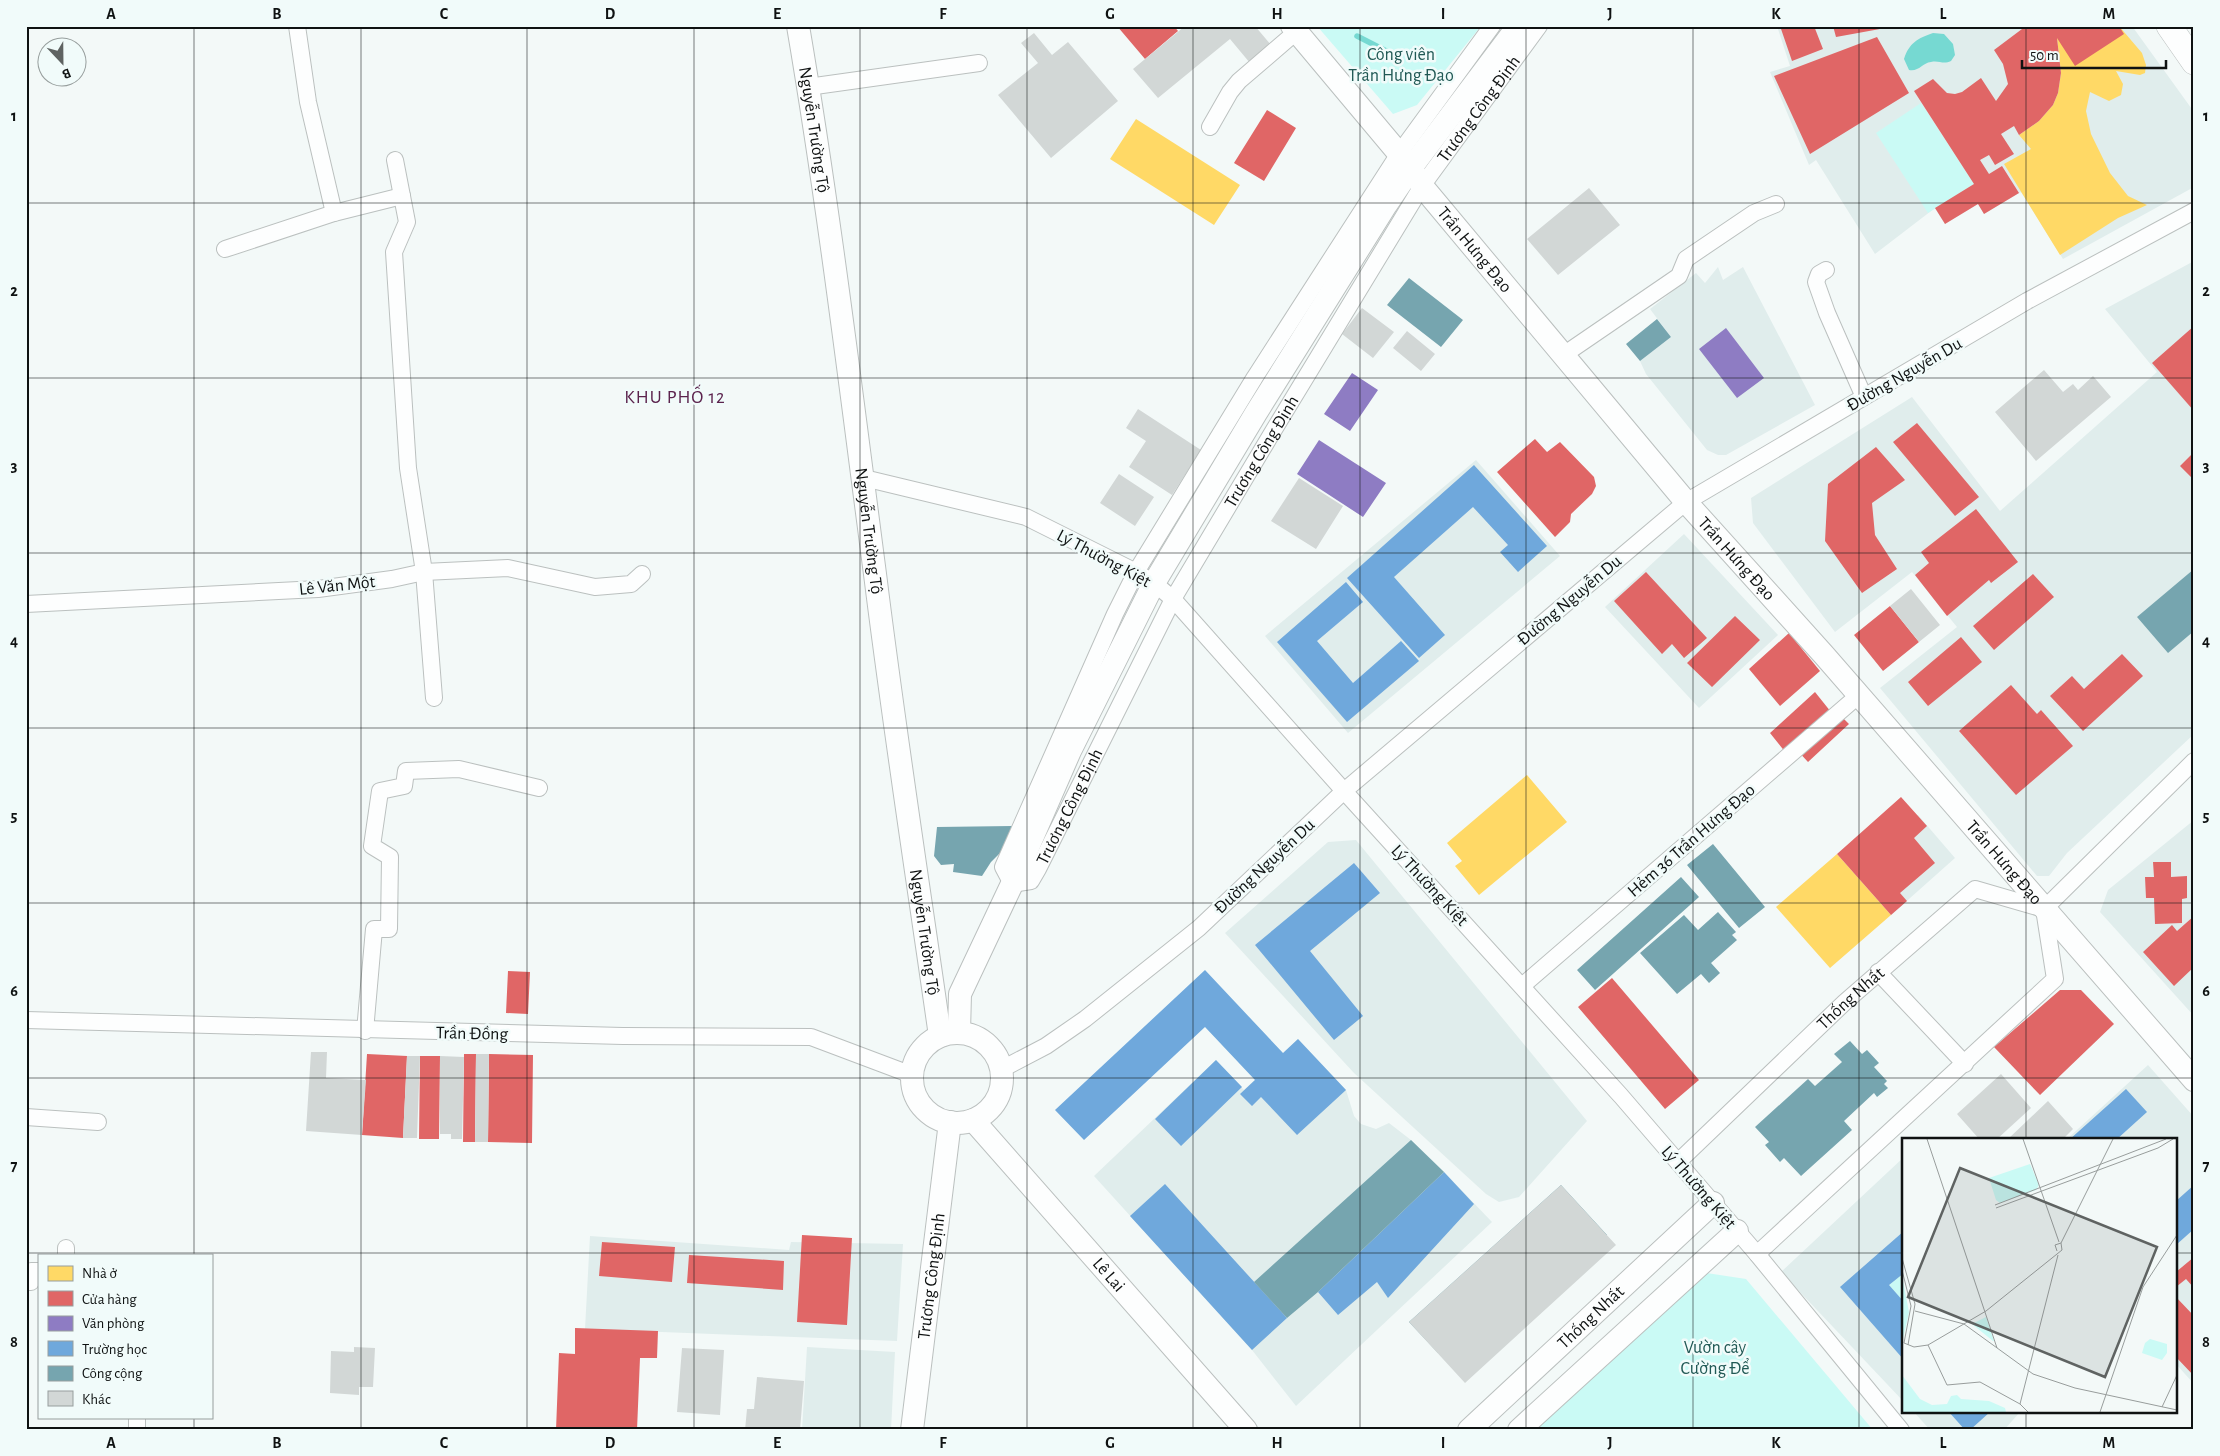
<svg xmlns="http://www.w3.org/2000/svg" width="2220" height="1456" font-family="'Alegreya Sans',sans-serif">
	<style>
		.built { fill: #e0edec }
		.green { fill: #cafaf5 }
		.water { fill: #76d9d2 }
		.homes { fill: #ffd966 }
		.shops { fill: #e06666 }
		.offices { fill: #8e7cc3 }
		.schools { fill: #6fa8dc }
		.public { fill: #76a5af }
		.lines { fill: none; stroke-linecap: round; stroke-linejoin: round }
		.stream { stroke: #76d9d2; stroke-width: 5.5 }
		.building { fill: #d2d7d6 }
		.street-casing { stroke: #bbc0bf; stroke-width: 18 }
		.secondary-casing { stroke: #bbc0bf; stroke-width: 24 }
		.primary-casing { stroke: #bbc0bf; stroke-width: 26 }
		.street { stroke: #fdfefe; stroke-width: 16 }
		.secondary { stroke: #fdfefe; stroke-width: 22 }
		.primary { stroke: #fdfefe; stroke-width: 25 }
		.grid { fill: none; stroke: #0f1212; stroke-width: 1; stroke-opacity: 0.55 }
		.labels { text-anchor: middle; stroke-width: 5; stroke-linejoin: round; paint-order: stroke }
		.park-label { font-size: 18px; fill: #215955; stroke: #f1fbfa }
		.street-label { font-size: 18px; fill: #0f1212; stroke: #f1fbfa }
		.neighbourhood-label { font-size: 19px; letter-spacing: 1px; fill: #5c234d; stroke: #f1fbfa }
		.inset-road { fill: none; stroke: #989d9c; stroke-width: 1 }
		.view { fill: #5f6362; fill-opacity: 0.15; stroke: #5f6362; stroke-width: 2.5 }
		.inset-edge { fill: none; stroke: #0f1212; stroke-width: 2.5 }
		.neatline { fill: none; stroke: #0f1212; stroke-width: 2 }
		.grid-label { font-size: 16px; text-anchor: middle; font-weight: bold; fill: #0f1212 }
	</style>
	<rect width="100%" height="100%" fill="#f3f9f8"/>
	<path class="built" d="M1777,26H2132L2194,112V187L2063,259L2021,192L1984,214L1978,204L1945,224L1935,208L1875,254L1816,160L1809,165L1770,72L1790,66Z
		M2194,261V734L2067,853L2049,876H2037L1880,688L1957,627L1912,572L1835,632L1753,523L1751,498L1912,397L2000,511L2157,372L2105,309Z
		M1718,267L1723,280L1743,267L1815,405L1726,455H1718L1707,450L1646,374L1640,361L1671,337L1650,309L1696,273L1705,283Z
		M1476,460L1560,556L1348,733L1265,636Z
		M1684,534L1778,635L1699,708L1605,607Z
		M1918,815L1955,858L1891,915L1853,872Z
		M2194,820V1016L2100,912L2108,890Z
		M1356,840L1587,1121L1519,1197L1499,1202L1486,1194L1354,1073L1225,933L1328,842Z
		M1298,1039L1346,1090L1354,1116L1361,1124L1376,1129L1389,1123L1411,1140L1444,1172L1492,1222L1296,1406L1252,1350L1094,1176L1216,1060L1244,1090Z
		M2148,1065L2194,1117V1384L2176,1364V1140H2066Z
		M1904,1157V1402L1781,1272Z
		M590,1236L789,1250L791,1242L903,1244L897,1341L585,1329Z
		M807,1347L895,1352L891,1430H802Z
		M1914,1412H2020L2004,1430H1930Z"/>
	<path class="green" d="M1317,26H1481L1417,105L1393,114Z
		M1921,103L1974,184L1928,213L1876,133Z
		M1700,1272L1746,1279L1873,1430H1522Z
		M1904,1273V1302L1889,1285Z"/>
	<path class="water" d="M1933,33L1944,34L1953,44L1955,55L1951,61C1943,65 1939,60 1931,62C1922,63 1919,72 1909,70L1904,59C1909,43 1918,38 1933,33Z"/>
	<path class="homes" d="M2050,26H2119L2142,53L2146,65L2145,73L2140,75L2116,71L2123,84L2121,95L2109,101L2090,92L2086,111L2091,134L2110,173L2128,196L2147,205L2118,218L2060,255L2004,164L2031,149L2019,135L2039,121L2053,105L2058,93L2061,73L2059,55L2057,38Z
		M1136,119L1240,185L1214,225L1110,159Z
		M1527,775L1567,822L1479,895L1455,866L1462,861L1447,843Z
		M1837,854L1891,915L1830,968L1776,907Z"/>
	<path class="shops" d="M1117,26H1174L1178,31L1145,59Z
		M1780,26H1814L1823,49L1792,61Z
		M1833,26H1879L1880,29L1836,37Z
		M2026,26H2119L2124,34L2075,66L2057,38L2061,73L2058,93L2053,105L2039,121L2019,135L2014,126L2001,134L2014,154L1995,165L1989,155L1980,160L1989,174L2002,166L2019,193L1984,214L1978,204L1945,224L1935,208L1974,184L1914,91L1933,79L1947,93L1955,94L1962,92L1981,78L1996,101L2008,84L2003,64L1994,50Z
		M1877,37L1909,93L1810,154L1774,76Z
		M1267,110L1296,128L1264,181L1234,163Z
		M2194,326V411L2152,363Z
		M1917,423L1979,497L1955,516L1893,442Z
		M1535,439L1547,452L1560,442L1594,477L1596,486L1592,494L1571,514L1570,522L1555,537L1497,472Z
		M1876,447L1905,480L1872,503L1875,535L1897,569L1862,593L1825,541L1828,484Z
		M2194,452V480L2180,466Z
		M1976,509L2018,562L1991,583L1989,580L1947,616L1915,575L1929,563L1921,552Z
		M1646,572L1707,638L1684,658L1672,644L1662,654L1614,601Z
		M2033,574L2054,597L1994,650L1973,626Z
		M1890,606L1919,642L1883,671L1854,635Z
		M1735,616L1760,640L1712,687L1687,663Z
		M1789,633L1820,671L1780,706L1749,669Z
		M1961,637L1982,662L1928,706L1908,682Z
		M2122,654L2143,676L2083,731L2050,696L2072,676L2084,689Z
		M2011,685L2037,714L2041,710L2073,746L2016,795L1959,731Z
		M1815,692L1831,712L1786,753L1770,733Z
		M1836,711L1849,724L1808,762L1796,749Z
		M1901,797L1927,826L1914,838L1935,863L1900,893L1907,901L1891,915L1837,854Z
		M2153,862H2171V877L2187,876V898L2182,899V923L2155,924L2154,898H2146L2145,877H2154Z
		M2194,916V967L2174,986L2143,952L2172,925L2177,931Z
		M508,971L530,972L528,1014L506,1013Z
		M1612,978L1699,1080L1665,1109L1578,1007Z
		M2060,990H2081L2114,1024L2040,1095L1994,1047Z
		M367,1054L407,1056L403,1138L362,1135Z
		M464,1054H476L475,1142H463Z
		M489,1054L533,1055L532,1143L488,1142Z
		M420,1056H440L439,1139H419Z
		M802,1235L852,1238L847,1325L797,1322Z
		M602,1242L675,1247L672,1282L599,1276Z
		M689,1255L784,1261L783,1290L687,1283Z
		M2194,1257V1288L2186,1279L2176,1287V1272Z
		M2176,1297L2194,1316V1376L2176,1357Z
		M575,1328L658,1331L657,1358H640L637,1430H556L559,1353L575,1354Z"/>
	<path class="offices" d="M1726,328L1764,378L1737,398L1699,349Z
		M1352,373L1378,390L1350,431L1324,414Z
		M1319,440L1386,483L1363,517L1297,474Z"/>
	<path class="schools" d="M1474,465L1547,546L1518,572L1500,552L1508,545L1473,507L1394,577L1445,635L1419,658L1347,578Z
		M1346,582L1363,602L1317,641L1353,683L1401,641L1419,661L1347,722L1277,642Z
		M1354,863L1380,893L1310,951L1363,1016L1334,1040L1255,945Z
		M1205,970L1283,1053L1298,1039L1346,1090L1297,1135L1261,1097L1252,1106L1240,1094L1255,1080L1205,1027L1084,1140L1055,1110Z
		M1216,1060L1242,1087L1181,1146L1155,1119Z
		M2126,1089L2147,1112L2116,1140H2069Z
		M1444,1172L1474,1204L1388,1298L1377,1282L1338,1315L1318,1292Z
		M1165,1184L1287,1318L1252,1350L1130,1216Z
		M2194,1185V1229L2176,1245V1201Z
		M1904,1231V1273L1889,1285L1904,1302V1360L1840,1287Z
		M1949,1412H1990L1970,1430H1965Z"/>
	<path class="public" d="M1409,278L1463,320L1441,347L1387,305Z
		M1657,319L1671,337L1640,361L1626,344Z
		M2194,569V631L2168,653L2137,617Z
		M1012,826L1004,849L991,862L982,876L953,872L954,864L941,865L934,856L937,827Z
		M1713,844L1765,907L1739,928L1687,865Z
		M1681,877L1699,897L1595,990L1577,970Z
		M1718,912L1736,932L1732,935L1737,940L1711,963L1720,973L1709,983L1701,974L1677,994L1640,953L1684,915L1698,930Z
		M1850,1041L1862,1054L1867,1050L1879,1063L1874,1067L1887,1081L1884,1084L1888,1088L1877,1097L1874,1093L1844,1121L1852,1130L1801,1176L1784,1158L1780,1162L1765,1145L1769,1142L1755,1127L1808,1079L1815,1086L1842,1062L1834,1054Z
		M1411,1140L1444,1172L1318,1292L1287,1318L1254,1282Z
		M1561,1185L1607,1235L1577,1262L1553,1235L1484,1297L1490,1304L1474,1318L1466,1309L1445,1329L1453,1339L1438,1353L1409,1322Z"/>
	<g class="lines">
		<path class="stream" d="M1357,36L1396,56"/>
	</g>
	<path class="building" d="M1185,26H1255L1271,45L1250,63L1230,39L1158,98L1133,69Z
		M1034,33L1052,55L1068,42L1118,101L1051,158L998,95L1038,63L1021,43Z
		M1589,188L1620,225L1558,275L1527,239Z
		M1362,308L1394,332L1373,358L1342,334Z
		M1407,331L1435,354L1421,371L1393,348Z
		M2044,370L2063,392L2073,384L2078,390L2093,376L2111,397L2036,461L1995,412Z
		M1138,409L1201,450L1172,495L1129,467L1146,441L1126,428Z
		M1119,474L1154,497L1135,526L1100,503Z
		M1299,478L1343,506L1316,549L1271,521Z
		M1911,589L1940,625L1919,642L1890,606Z
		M311,1052H327L326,1078L366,1080L362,1135L306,1131Z
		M476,1054H489L488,1142H475Z
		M407,1056H420L417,1138H403Z
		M440,1056L464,1057L462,1139H451V1134H440Z
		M2001,1074L2031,1108L1996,1140H1980L1957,1114Z
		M2048,1101L2073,1129L2062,1140H2007Z
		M1561,1185L1616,1245L1465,1383L1409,1322Z
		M354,1347L375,1348L373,1387H359V1395L330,1393L331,1351L354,1352Z
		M682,1348L724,1350L720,1415L677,1412Z
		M757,1377L804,1381L800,1430H745L747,1409H754Z"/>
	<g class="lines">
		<g class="street-casing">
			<g id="street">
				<path d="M297,26L308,102L334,213"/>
				<path id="s1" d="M1492,26L1398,155L1255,377L1136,572L1115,614L1003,867L1012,884L1031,881L1038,869L1173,599L1272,433L1422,186L1539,26"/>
				<path d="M808,87L979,63"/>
				<path d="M1210,127L1230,92L1239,81L1296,32"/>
				<path d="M395,160L407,222L394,252L408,468L424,572L434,698"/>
				<path d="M225,249L334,213L402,196"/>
				<path d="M1826,270L1819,274L1816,282L1827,313L1864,397"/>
				<path d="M1562,356L1679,276L1686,259L1754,213L1776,204"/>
				<path d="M864,478L1026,517L1136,572L1154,583L1173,599L1344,791L1621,1096L1757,1254L1901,1430"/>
				<path d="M26,604L318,589L392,579L424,572L508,568L595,587L631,584L642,574"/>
				<path d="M2044,909L2194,761"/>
				<path d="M1878,972L1965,1064"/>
				<path d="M1522,986L1859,695"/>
				<path d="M26,1020L623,1036L811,1037L912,1075"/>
				<path d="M365,1031L374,929H389L390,857L372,846L380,791L404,786L406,771L459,769L539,788"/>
				<path d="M1002,1069L1046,1046L1085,1019L1199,928L1344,791L1686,502L2027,301L2194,211"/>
				<path d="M26,1117L98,1122"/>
				<path id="s2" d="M1678,1162L1845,1002L1975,889L2044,909"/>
				<path d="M1757,1254L2055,979L2044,909"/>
				<path d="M66,1255V1248"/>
				<path d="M26,1282H31V1271H39"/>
				<path d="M137,1430V1417"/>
			</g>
		</g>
		<g class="secondary-casing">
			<g id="secondary">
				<path id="s3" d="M798,26C829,208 851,391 875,574C894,728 918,882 940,1036"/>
				<path id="s4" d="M1292,26L1411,168L1422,186L1686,502L1824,655L2194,1080"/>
				<path d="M959,1032L960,994L1012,884L1070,751L1154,583L1256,413L1386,205L1411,168L1518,26"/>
				<circle cx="957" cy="1078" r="45"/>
				<path id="s5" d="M973,1120L1246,1430"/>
				<path id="s6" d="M912,1430L950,1122"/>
				<path id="s7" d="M1469,1430L1713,1203"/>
				<path d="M1519,1430L1737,1231"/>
			</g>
		</g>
		<g class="primary-casing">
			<path id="primary" d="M2169,26L2194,62"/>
		</g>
		<use href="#street" class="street"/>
		<use href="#secondary" class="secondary"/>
		<use href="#primary" class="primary"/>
	</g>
	<path class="grid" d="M194,26V1255M361,26V1430M527,26V1430M694,26V1430M860,26V1430M1027,26V1430M1193,26V1430M1360,26V1430M1526,26V1430M1693,26V1430M1859,26V1430M2026,26V1140M26,203H2194M26,378H2194M26,553H2194M26,728H2194M26,903H2194M26,1078H2194M26,1253H1904M2176,1253H2194M2026,1412V1430M194,1417V1430"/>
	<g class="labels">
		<g class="park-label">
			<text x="1401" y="60">Công viên<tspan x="1401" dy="21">Trần Hưng Đạo</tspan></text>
			<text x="1715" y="1353">Vườn cây<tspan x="1715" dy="21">Cường Để</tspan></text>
		</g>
		<g class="street-label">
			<text dy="6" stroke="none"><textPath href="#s1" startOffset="1908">Trương Công Định</textPath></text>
			<text dy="6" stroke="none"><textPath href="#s3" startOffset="105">Nguyễn Trường Tộ</textPath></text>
			<text dy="6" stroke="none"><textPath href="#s4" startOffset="289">Trần Hưng Đạo</textPath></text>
			<text transform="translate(1904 374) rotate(-30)" y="6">Đường Nguyễn Du</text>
			<text dy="6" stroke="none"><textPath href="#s1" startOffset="1502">Trương Công Định</textPath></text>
			<text dy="6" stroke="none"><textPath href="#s3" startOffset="510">Nguyễn Trường Tộ</textPath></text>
			<text transform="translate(1104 558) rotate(28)" y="6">Lý Thường Kiệt</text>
			<text dy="6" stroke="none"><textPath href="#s4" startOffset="694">Trần Hưng Đạo</textPath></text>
			<text transform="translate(337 585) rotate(-6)" y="6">Lê Văn Một</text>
			<text transform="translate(1569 600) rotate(-40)" y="6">Đường Nguyễn Du</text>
			<text dy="6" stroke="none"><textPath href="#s1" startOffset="1098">Trương Công Định</textPath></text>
			<text transform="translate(1691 840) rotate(-41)" y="6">Hẻm 36 Trần Hưng Đạo</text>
			<text dy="6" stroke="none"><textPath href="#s4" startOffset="1099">Trần Hưng Đạo</textPath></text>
			<text transform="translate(1264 866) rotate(-43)" y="6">Đường Nguyễn Du</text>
			<text transform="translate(1430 885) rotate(47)" y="6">Lý Thường Kiệt</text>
			<text dy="6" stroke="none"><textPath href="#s3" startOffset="915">Nguyễn Trường Tộ</textPath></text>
			<text dy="6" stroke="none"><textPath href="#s2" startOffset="238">Thống Nhất</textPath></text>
			<text transform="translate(472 1033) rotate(1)" y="6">Trần Đồng</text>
			<text transform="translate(1699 1187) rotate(49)" y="6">Lý Thường Kiệt</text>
			<text dy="6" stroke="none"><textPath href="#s5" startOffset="206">Lê Lai</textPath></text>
			<text dy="6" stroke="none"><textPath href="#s6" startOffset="155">Trương Công Định</textPath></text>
			<text dy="6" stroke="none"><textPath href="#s7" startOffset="166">Thống Nhất</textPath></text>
		</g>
		<g class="neighbourhood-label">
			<text x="675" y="403">KHU PHỐ 12</text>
		</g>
	</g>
	<g transform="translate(1902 1138)">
		<rect width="275" height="275" fill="#f3f9f8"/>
		<path d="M128,26L137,47L134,52L98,65L94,62L87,40ZM0,138L7,174L0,205ZM84,179L92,203H91L70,186ZM248,201L265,206V215L260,222L240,215L243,205ZM0,237L18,261L30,267L45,266L49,258L55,257L59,261L87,263L103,270L104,274H0Z" fill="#cafaf5"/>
		<path class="inset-road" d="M25,1L95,210M121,1L157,104M93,67L264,1M94,70L256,10L271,1M159,105L211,1M0,120L13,166L6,207M0,132L9,168L2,205M13,173L62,186L131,236L173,250L275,272M2,205L12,209L26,207L84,173L160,112L159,105L153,107L155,113M26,207L45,247L78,244L118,266L126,274M118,266L156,117M260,269L275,237M198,274L241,149L275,97"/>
		<path class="view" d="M58,30L255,109L203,239L6,159Z"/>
		<rect width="275" height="275" class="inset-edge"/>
	</g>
	<rect width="2220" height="1456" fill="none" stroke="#f1fbfa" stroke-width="55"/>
	<rect x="38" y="1254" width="175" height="165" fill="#f1fbfa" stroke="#979e9d"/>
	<rect x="48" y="1266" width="25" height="15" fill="#ffd966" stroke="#979e9d"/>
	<text x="82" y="1278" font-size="15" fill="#0f1212">Nhà ở</text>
	<rect x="48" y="1291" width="25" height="15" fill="#e06666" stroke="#979e9d"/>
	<text x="82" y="1304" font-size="15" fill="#0f1212">Cửa hàng</text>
	<rect x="48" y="1316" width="25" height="15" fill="#8e7cc3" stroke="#979e9d"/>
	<text x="82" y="1328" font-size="15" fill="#0f1212">Văn phòng</text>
	<rect x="48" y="1341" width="25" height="15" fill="#6fa8dc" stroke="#979e9d"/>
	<text x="82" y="1354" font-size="15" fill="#0f1212">Trường học</text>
	<rect x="48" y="1366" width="25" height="15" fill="#76a5af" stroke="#979e9d"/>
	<text x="82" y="1378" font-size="15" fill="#0f1212">Công cộng</text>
	<rect x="48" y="1391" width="25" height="15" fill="#d2d7d6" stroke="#979e9d"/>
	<text x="82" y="1404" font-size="15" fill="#0f1212">Khác</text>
	<g transform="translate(62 62) rotate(158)"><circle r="24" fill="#f1fbfa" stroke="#979e9d"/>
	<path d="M0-4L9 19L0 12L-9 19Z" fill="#5f6362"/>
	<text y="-8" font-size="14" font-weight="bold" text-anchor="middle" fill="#0f1212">B</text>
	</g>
	<path d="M2022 60v8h144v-8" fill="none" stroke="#0f1212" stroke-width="2.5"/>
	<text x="2030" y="60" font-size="15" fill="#0f1212" stroke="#f1fbfa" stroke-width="4" paint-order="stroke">50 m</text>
	<rect x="28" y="28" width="2164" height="1400" class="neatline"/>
	<g class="grid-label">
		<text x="111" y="19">A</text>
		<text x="277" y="19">B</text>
		<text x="444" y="19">C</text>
		<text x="610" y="19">D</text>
		<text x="777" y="19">E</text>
		<text x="943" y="19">F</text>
		<text x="1110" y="19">G</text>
		<text x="1277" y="19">H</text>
		<text x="1443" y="19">I</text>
		<text x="1610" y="19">J</text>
		<text x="1776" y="19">K</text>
		<text x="1943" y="19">L</text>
		<text x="2109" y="19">M</text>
		<text x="14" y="121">1</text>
		<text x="2206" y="121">1</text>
		<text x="14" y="296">2</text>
		<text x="2206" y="296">2</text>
		<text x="14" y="471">3</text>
		<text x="2206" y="471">3</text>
		<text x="14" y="646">4</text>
		<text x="2206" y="646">4</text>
		<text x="14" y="821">5</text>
		<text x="2206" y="821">5</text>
		<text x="14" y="996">6</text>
		<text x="2206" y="996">6</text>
		<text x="14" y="1171">7</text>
		<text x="2206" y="1171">7</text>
		<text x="14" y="1347">8</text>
		<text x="2206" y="1347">8</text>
		<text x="111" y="1448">A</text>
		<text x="277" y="1448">B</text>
		<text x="444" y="1448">C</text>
		<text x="610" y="1448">D</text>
		<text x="777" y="1448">E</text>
		<text x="943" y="1448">F</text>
		<text x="1110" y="1448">G</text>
		<text x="1277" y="1448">H</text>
		<text x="1443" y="1448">I</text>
		<text x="1610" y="1448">J</text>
		<text x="1776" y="1448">K</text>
		<text x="1943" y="1448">L</text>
		<text x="2109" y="1448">M</text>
	</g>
</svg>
